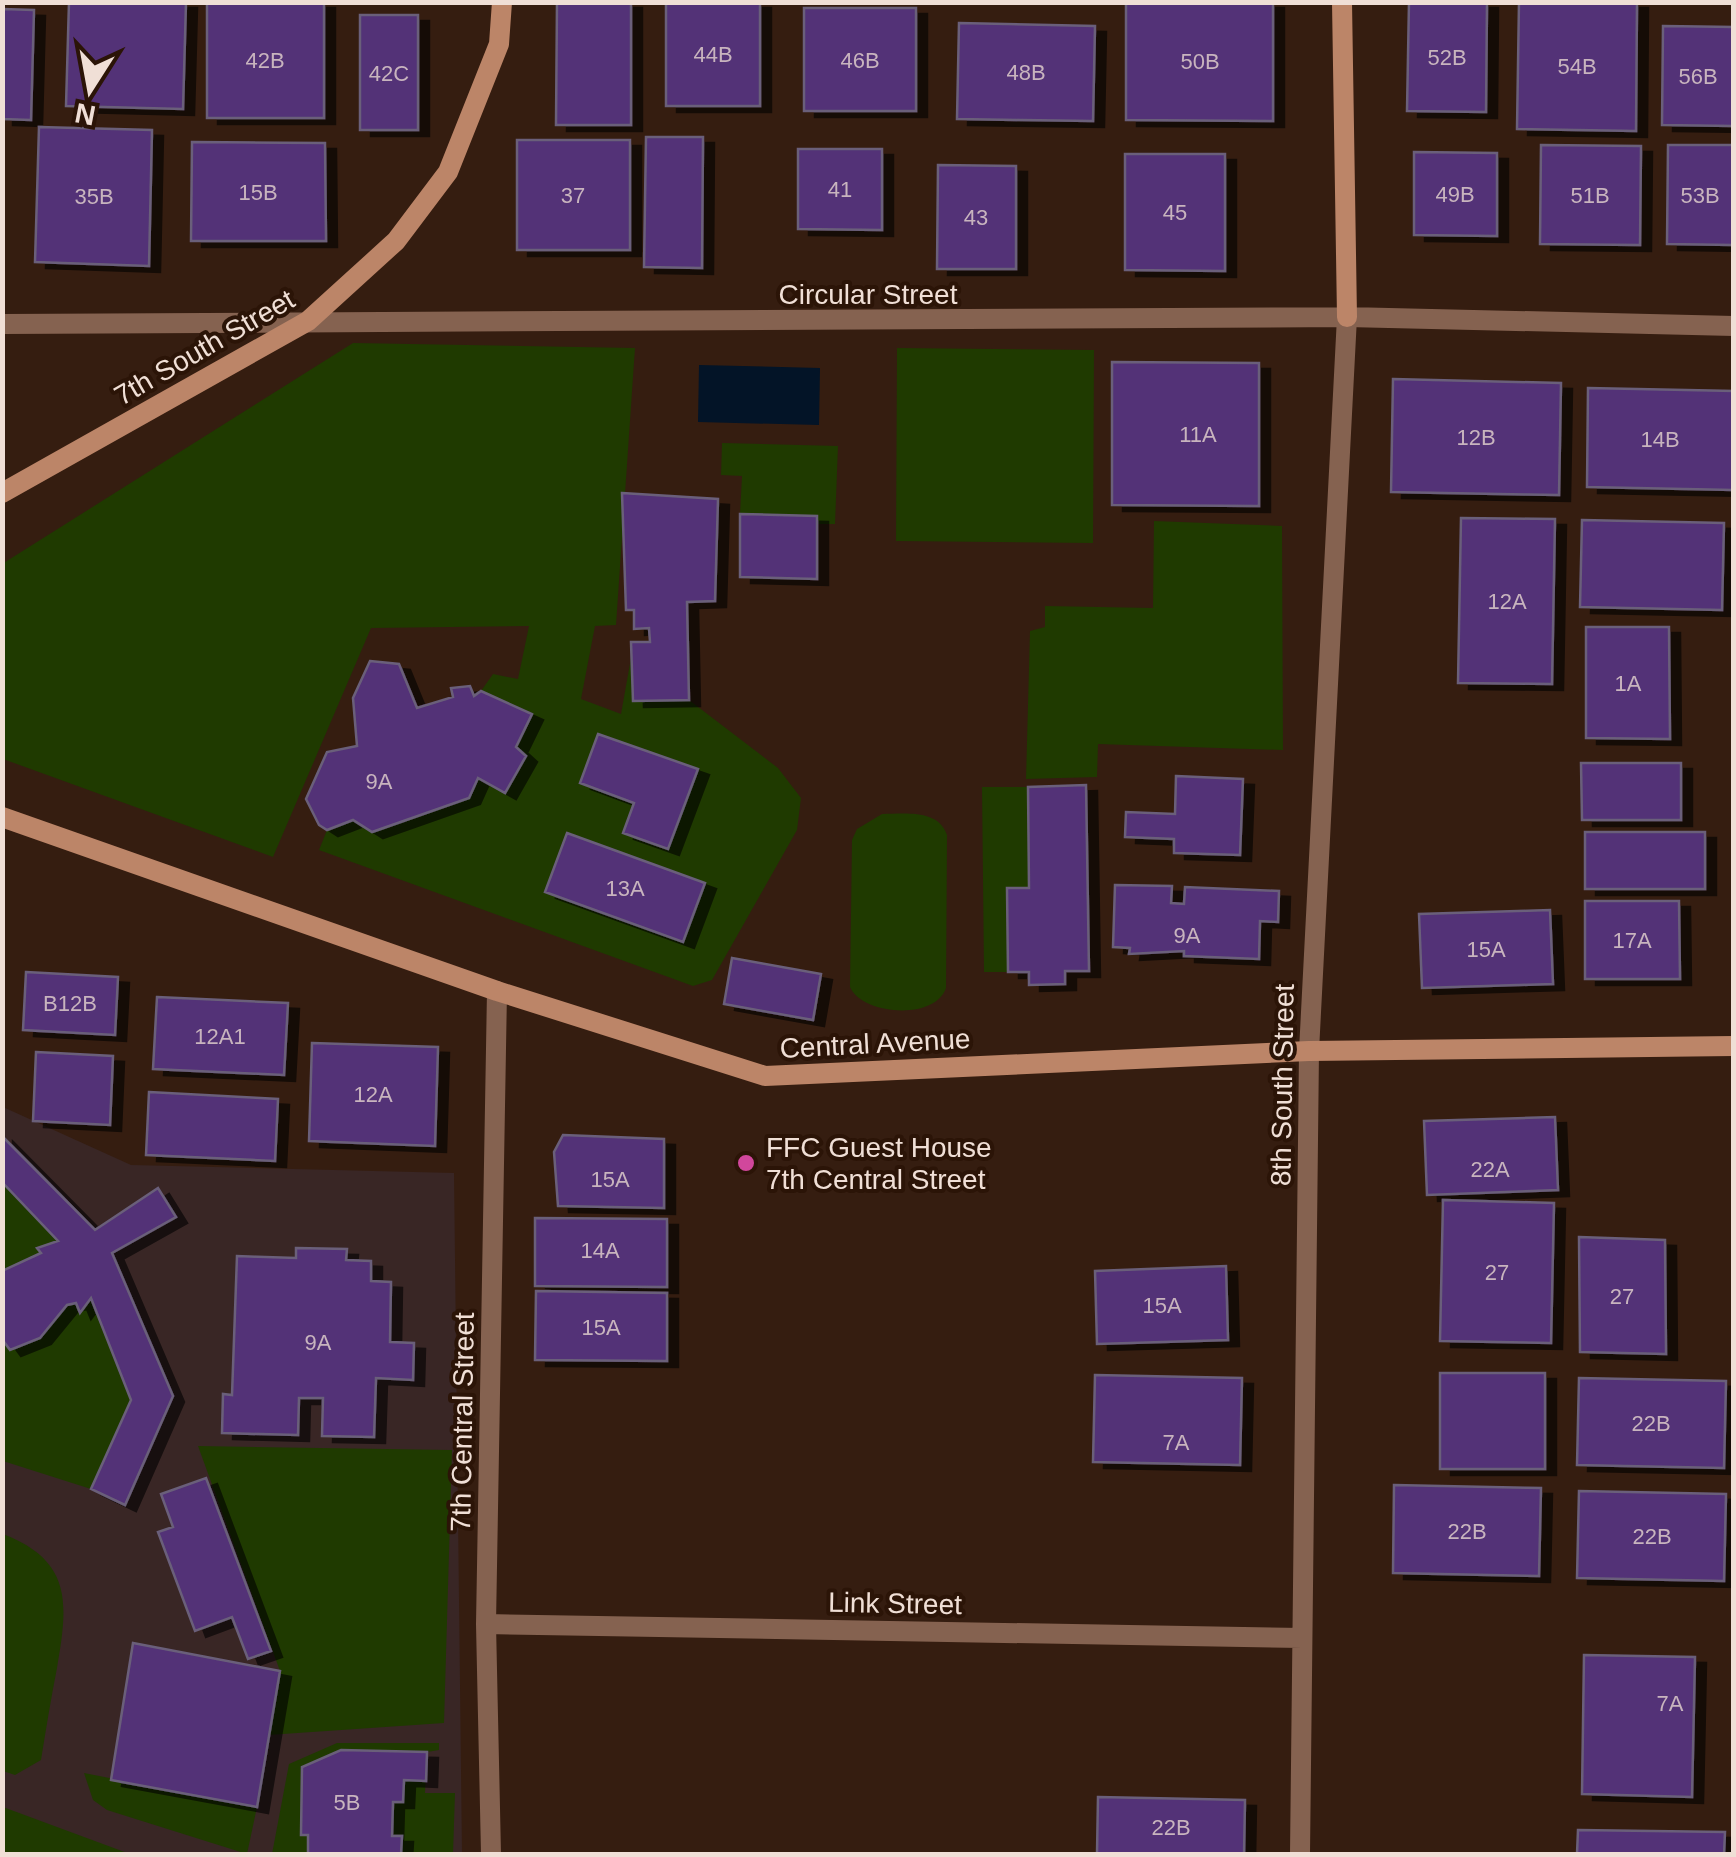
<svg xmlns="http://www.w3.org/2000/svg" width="1736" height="1857" font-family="Arial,sans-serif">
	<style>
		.education { fill: #392625 }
		.green { fill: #1f3a00 }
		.water { fill: #031427 }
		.building { fill: #523277; stroke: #6a5f7a; stroke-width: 2.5; filter: url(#shadow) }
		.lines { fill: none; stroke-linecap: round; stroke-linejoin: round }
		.street { stroke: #856250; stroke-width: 20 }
		.secondary { stroke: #bc8568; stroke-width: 20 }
		.hotel-dot { fill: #d1479c; stroke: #2b1407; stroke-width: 4 }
		.labels { text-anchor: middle; stroke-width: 8; stroke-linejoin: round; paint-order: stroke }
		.number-label { font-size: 22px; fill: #c8b4be }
		.street-label { font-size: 28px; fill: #f0dfd6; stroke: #2b1407 }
		.poi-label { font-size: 28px; fill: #f0dfd6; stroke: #2b1407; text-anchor: start }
	</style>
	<defs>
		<filter id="shadow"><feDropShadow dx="11" dy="6" stdDeviation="0" flood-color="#0009"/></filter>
	</defs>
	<rect width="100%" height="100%" fill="#351d10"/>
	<path class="education" d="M3,1107L131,1165L454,1173L462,1854H3Z"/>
	<path class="green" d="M353,343L635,348L616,625L595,626L581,699L621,714L631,658L633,701L689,700L778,768L801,798L797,830L712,980L693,986L319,850L327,830L353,820L372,832L469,798L478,778L505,793L526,756L516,747L532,714L481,691L493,674L518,679L529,626L371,628L273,857L3,759L2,564Z
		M897,348L1094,350L1093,543L896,541Z
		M722,443L838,446L835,524H817L816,516L740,514L742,476L721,475Z
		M1154,521L1282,526L1283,750L1098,744L1097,777L1026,779L1030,631L1045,627V606L1153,608Z
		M982,787H1028L1029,888H1008V972H984Z
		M882,814C906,814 938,809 947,835L946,988C935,1021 862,1015 850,987L852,840L857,829Z
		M2,1182L58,1241L38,1247L41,1253L2,1271Z
		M91,1298L131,1400L91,1489L3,1461L2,1339L67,1305L76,1303L80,1312Z
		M198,1446L452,1450L444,1723L268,1735L280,1671Z
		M3,1534C73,1561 68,1604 57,1668C51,1698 46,1729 41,1760L15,1775L3,1771Z
		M337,1743H439V1750L427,1752L425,1793H455L453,1854H272L289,1764Z
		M84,1773L257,1807L247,1854L107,1810L93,1800Z
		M2,1807H3L130,1854H3Z"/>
	<path class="water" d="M699,365L820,368L819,425L698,422Z"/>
	<path class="building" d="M69,2H186L183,109L66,106Z
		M207,2H324V118H207Z
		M557,2H631V125H556Z
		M666,2H760V106H666Z
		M1126,2H1273V121L1126,120Z
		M1409,2H1487L1486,112L1407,111Z
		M1519,2H1637L1636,131L1517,129Z
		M804,8H916V111H804Z
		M2,9L34,10L31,120L2,119Z
		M360,15H418V130H360Z
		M959,23L1095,26L1093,121L957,119Z
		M1663,26L1734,27V126L1662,125Z
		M39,127L152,130L149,266L35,262Z
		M646,137H703L702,268L644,267Z
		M517,140H630V250H517Z
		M192,142L325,143L326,241H191Z
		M1541,145L1641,146L1640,245L1540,244Z
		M1668,145H1734V245L1667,244Z
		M798,149H882V230L798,229Z
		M1414,152L1497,153V236L1414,235Z
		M1125,154H1225V271L1125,270Z
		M938,165L1016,166V269H937Z
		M1112,362L1259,363V506L1112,505Z
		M1393,379L1561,383L1559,495L1391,492Z
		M1588,388L1734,391V490L1587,487Z
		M622,493L718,499L715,601L687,602L689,700L633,701L631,642H650L649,628L634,629V610H626Z
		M740,514L817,516V579L740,577Z
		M1461,518L1555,519L1552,684L1458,683Z
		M1582,520L1724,523L1722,610L1580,607Z
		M1586,627H1669L1670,739L1586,738Z
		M370,661L399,664L417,708L453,697L451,688L470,686L474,696L481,691L532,714L516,747L526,756L505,793L478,778L469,798L372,832L353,820L327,830L319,825L306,799L327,752L357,746L353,698Z
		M598,734L698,769L668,849L623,833L634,803L580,783Z
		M1581,763H1681V820H1582Z
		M1176,776L1243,779L1240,855L1174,853V839L1125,837L1126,812L1175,814Z
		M1086,785L1089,971H1065V984L1029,985V972H1008L1007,888H1029L1028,787Z
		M1585,832H1705V889H1585Z
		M567,833L705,883L683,942L545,892Z
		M1115,885L1172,886L1171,903L1184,904L1185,887L1279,891L1278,922L1260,921L1259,959L1184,956V951L1129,954L1130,948L1113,947Z
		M1585,901H1679L1680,979H1585Z
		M1550,910L1553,984L1422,988L1419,914Z
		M732,958L821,974L813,1020L724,1004Z
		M26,972L118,977L115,1035L23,1030Z
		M157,997L288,1003L284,1075L153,1069Z
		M312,1043L438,1047L435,1146L309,1141Z
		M36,1052L113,1056L110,1125L33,1121Z
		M149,1092L278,1099L275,1161L146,1155Z
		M1555,1117L1558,1190L1427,1195L1424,1121Z
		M563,1135L664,1139V1208L558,1206L554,1152Z
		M2,1136L95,1230L158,1188L176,1217L112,1253L173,1396L125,1505L91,1489L131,1400L91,1298L80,1313L76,1303L67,1305L40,1338L10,1350L2,1339V1271L41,1253L37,1248L58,1241L2,1182Z
		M1443,1200L1554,1203L1551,1343L1440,1341Z
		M535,1218L667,1219V1287L535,1286Z
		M1579,1237L1665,1240L1666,1354L1580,1352Z
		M296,1248L347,1249L346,1260L371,1261V1281L391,1282L390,1342L414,1343L413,1380L376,1378L374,1437L322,1436L323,1398H299L298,1435L222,1433L223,1394L232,1395L237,1256L296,1258Z
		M1226,1266L1228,1340L1097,1344L1095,1271Z
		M536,1291L667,1293V1361L535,1360Z
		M1440,1373H1545V1469H1440Z
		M1095,1375L1242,1378L1240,1465L1093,1462Z
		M1579,1378L1726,1381L1724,1468L1577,1465Z
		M206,1478L271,1651L248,1659L232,1617L195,1631L158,1532L173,1527L161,1494Z
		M1394,1485L1541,1488L1539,1576L1393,1573Z
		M1579,1491L1726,1494L1724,1581L1577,1578Z
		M133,1643L280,1671L257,1807L111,1780Z
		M1584,1655L1695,1657L1692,1797L1582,1794Z
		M341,1750L427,1752L426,1781L404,1780L403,1802H393L392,1836H402L401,1854H308V1835H301L302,1767Z
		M1098,1797L1245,1800L1244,1854H1097Z
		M1578,1830L1725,1832L1724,1854H1577Z"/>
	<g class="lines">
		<path class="street" d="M2,324L1347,317L1734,326
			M486,1624L1302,1638
			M491,1854L486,1624L497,991
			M1300,1854L1309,1051L1347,317"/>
		<path class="secondary" d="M1342,2L1347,317
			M2,493L308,321L396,241L448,172L499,44L502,2
			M2,817L497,991L765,1076L1309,1051L1734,1046"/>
	</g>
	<circle class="hotel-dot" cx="746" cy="1163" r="10"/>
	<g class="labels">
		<g class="number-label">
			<text x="713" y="62">44B</text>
			<text x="1447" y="65">52B</text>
			<text x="265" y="68">42B</text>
			<text x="860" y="68">46B</text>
			<text x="1200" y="69">50B</text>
			<text x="1577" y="74">54B</text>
			<text x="1026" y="80">48B</text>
			<text x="389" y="81">42C</text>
			<text x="1698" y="84">56B</text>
			<text x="840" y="197">41</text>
			<text x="258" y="200">15B</text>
			<text x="1455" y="202">49B</text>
			<text x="573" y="203">37</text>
			<text x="1590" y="203">51B</text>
			<text x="1700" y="203">53B</text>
			<text x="94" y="204">35B</text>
			<text x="1175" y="220">45</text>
			<text x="976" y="225">43</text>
			<text x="1198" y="442">11A</text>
			<text x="1476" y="445">12B</text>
			<text x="1660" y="447">14B</text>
			<text x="1507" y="609">12A</text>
			<text x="1628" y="691">1A</text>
			<text x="379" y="789">9A</text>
			<text x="625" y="896">13A</text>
			<text x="1187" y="943">9A</text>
			<text x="1632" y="948">17A</text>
			<text x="1486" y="957">15A</text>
			<text x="70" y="1011">B12B</text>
			<text x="220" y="1044">12A1</text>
			<text x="373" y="1102">12A</text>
			<text x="1490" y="1177">22A</text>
			<text x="610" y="1187">15A</text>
			<text x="600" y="1258">14A</text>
			<text x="1497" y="1280">27</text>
			<text x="1622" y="1304">27</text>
			<text x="1162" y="1313">15A</text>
			<text x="601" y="1335">15A</text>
			<text x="318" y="1350">9A</text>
			<text x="1651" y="1431">22B</text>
			<text x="1176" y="1450">7A</text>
			<text x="1467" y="1539">22B</text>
			<text x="1652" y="1544">22B</text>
			<text x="1670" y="1711">7A</text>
			<text x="347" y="1810">5B</text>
			<text x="1171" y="1835">22B</text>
		</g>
		<g class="street-label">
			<text x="868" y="304">Circular Street</text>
			<text transform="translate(204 347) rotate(-30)" y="10">7th South Street</text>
			<text transform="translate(875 1043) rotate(-3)" y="10">Central Avenue</text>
			<text transform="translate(1282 1085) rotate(-89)" y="10">8th South Street</text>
			<text transform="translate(462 1422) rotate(-89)" y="10">7th Central Street</text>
			<text transform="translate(895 1603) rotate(1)" y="10">Link Street</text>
		</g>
		<g class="poi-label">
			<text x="766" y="1157">FFC Guest House<tspan x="766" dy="32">7th Central Street</tspan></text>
		</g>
	</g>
	<rect width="1736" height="1857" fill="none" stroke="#f0dfd6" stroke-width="10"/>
	<g transform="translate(90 90) rotate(191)" stroke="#2b1407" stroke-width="8" paint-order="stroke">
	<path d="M0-8L18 38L0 25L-18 38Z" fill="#f0dfd6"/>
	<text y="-15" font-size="28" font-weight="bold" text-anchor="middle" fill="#f0dfd6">N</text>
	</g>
</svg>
